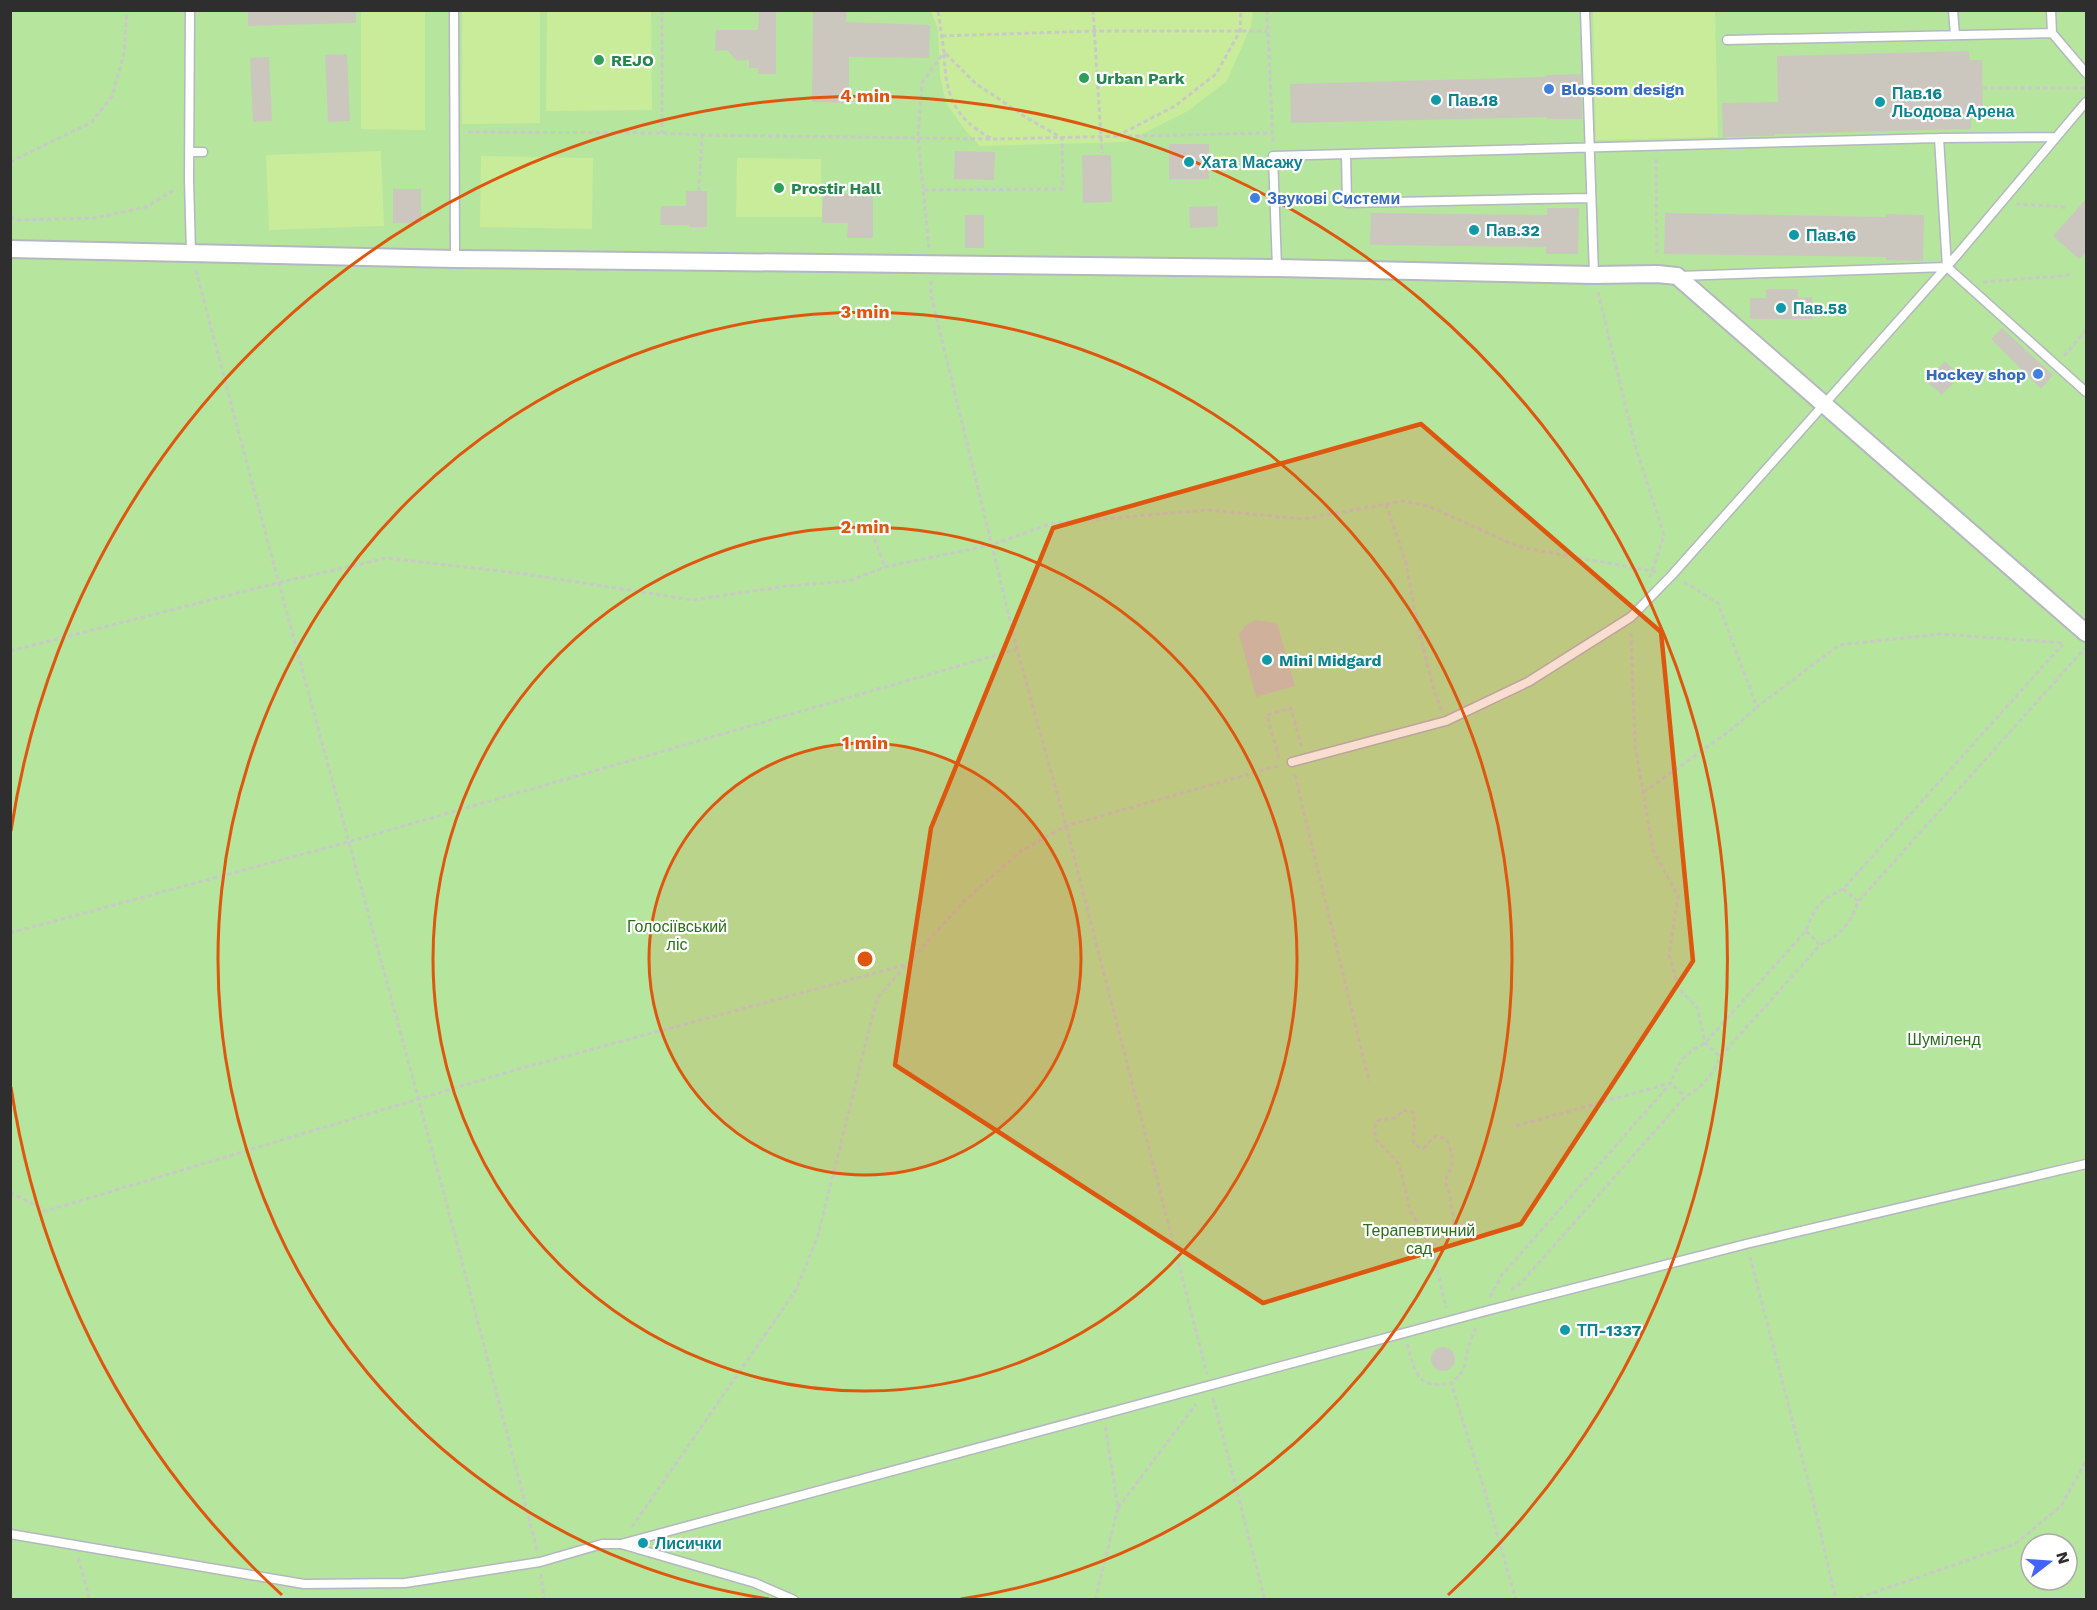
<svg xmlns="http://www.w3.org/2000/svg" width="2097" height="1610" font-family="'Work Sans',sans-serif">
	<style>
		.green { fill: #b6e59e; fill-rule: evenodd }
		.pitch { fill: #c9ec9a }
		.building { fill: #cbc7bf }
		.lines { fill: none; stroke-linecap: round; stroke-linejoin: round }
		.lane-casing { stroke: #b4b7c1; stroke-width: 11 }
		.street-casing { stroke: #b4b7c1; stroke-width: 20 }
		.path { stroke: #c9c9c9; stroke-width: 3; stroke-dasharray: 4.5 3; stroke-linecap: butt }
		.lane { stroke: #fff; stroke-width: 8 }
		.street { stroke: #fff; stroke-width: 16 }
		.marked { fill: #df570e; fill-opacity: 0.2; stroke: #df570e; stroke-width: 4.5; stroke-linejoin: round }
		.ring { fill: none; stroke: #df570e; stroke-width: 3 }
		.leisure-dot { fill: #2e9e5b; stroke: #fff; stroke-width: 2 }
		.shop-dot { fill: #3f7fe0; stroke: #fff; stroke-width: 2 }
		.culture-dot { fill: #0f9aa8; stroke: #fff; stroke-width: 2 }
		.labels { text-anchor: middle; stroke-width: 4.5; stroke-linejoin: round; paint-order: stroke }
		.leisure-label { font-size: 16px; font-weight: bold; fill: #27864d; stroke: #fff; text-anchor: start }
		.shop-label { font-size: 16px; font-weight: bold; fill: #366cbe; stroke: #fff; text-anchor: start }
		.culture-label { font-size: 16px; font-weight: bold; fill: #0d838f; stroke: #fff; text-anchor: start }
		.park-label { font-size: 16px; fill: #2c6e1b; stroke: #fff }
		.centre { fill: #df570e; stroke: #fff; stroke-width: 3 }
		.ring-label { font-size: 18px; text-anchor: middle; font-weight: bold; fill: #df570e; stroke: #fff; stroke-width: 4.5; stroke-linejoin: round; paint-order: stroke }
	</style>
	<rect width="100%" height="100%" fill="#efe9e1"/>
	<path class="green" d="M11,11H2086V1599L11,1600ZM2031,1544H2067V1580H2031Z"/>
	<path class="pitch" d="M361,11H425V130L361,129Z
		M462,11H540V123L462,124Z
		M547,11H651L652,110L546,111Z
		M931,11V10L1253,11L1251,26L1227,81L1188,111L1126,142L980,146L965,130L946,103L940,76L938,29Z
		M1593,11H1715L1718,137L1596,140Z
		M381,151L384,226L269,230L266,155Z
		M481,156L593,158L592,229L480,227Z
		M737,158L821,159L822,217H736Z"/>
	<path class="building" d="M248,10H356V23L248,26Z
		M759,10H776V74H758V68H749V60L737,61L727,50L715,51L716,30H758Z
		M813,10H847L846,22L930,25L929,58L849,57V103L812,102Z
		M1969,51L1970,60H1982L1983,116H1971V129L1774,134V136L1723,137L1722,103L1778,102L1777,56Z
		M347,54L350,121L328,122L325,55Z
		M269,57L272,121L253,122L250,58Z
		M1581,74L1582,119H1547V117L1291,123L1290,84L1546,77V75Z
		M1169,144H1209V179H1169Z
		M955,151L995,152L994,180L954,179Z
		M1082,155H1111L1112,202L1083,203Z
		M393,189H421V223H393Z
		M686,191H707V227H689V225H660L661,206H686Z
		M823,193L873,194V238H847L848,223H822Z
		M2086,199V252L2079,259L2053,236Z
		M1217,206L1218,227L1190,228L1189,207Z
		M1547,208H1579L1578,254H1546V247L1370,245L1371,213L1547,215Z
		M1665,213L1886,217V214L1924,215L1923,261L1886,260V257L1664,254Z
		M965,215H984V248H965Z
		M1766,289H1798V298L1812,297V319H1750V298H1766Z
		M2002,328L2053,375L2041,389L1991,339Z
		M1945,361L1960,376L1942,395L1926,381Z
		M1256,620L1277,623L1295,686L1256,697L1239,634L1246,625Z
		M1431 1359a12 12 0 1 1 24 0a12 12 0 1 1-24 0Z"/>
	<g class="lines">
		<g class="lane-casing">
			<path id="lane" d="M190,10L189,180L191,253
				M454,10L455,259
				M1585,10L1594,275
				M1953,10L1955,35
				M2051,10L2052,33L2086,73
				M1727,40L2052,33
				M1939,138L1947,267
				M189,152H203
				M1346,154L1347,203L1591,198
				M1277,268L1273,156L1939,138L2056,137
				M1679,276L1947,267L2086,392
				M1292,762L1446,721L1528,682L1631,617L1672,575L1957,255L2086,102
				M10,1534L304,1584L405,1583L540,1562L602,1544H621L755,1583L794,1600
				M621,1544L1482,1312L1746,1244L2086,1164"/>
		</g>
		<g class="street-casing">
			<path id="street" d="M10,249L455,259L1277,268L1594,275L1657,274L1677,276L2086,633"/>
		</g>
		<path class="path" d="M662,10V133
			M854,10H867
			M1093,10L1102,153
			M1267,10L1273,142
			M942,36L1094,31H1267
			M944,54C946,96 953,117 992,139
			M1983,88H2085
			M468,132L662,133L702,135L993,139L1273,133
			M1117,136L1175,106L1216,74L1240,31L1241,10
			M1656,159L1657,257
			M10,162L92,122L112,96L124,54L127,10
			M924,190L1063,189L1062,138L1027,118L975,83L944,52
			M699,191L702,135
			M2016,204L2066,207
			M10,217L19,220L95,218L146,207L176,189
			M929,248L918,137L922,83L944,52L938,10
			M196,270C307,697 428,1122 537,1550
			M931,281V295L1017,649L1066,826L1207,1374
			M1983,282L2073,275
			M1598,292L1635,445L1664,535L1650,577
			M2064,356L2086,330
			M1386,504L1406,563L1417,623L1434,690L1442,711
			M872,532L885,567
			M1684,582L1718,603L1757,707L1839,645L1940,634L2063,643
			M1631,633L1635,745L1653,850L1678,896L1669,955L1679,989L1697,1007L1705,1043L1720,1057
			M10,651L277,583L387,558L525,574L693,600L787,586L849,581L885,567L991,545L1053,523L1207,510L1304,519L1403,501L1428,506L1519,547L1658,572
			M1279,758L1267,715L1291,708L1302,748
			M1295,775L1369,1082
			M1644,792L1731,730L1757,707
			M1843,889L1858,901
			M1806,931L1819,944
			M10,933L348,842L1017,649
			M1516,1126L1671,1083L1685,1097
			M10,1192L46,1211L515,1070L905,965
			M1432,1247L1410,1210L1399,1164L1376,1139L1374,1128L1379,1120L1395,1118L1403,1110L1413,1112C1417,1124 1412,1133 1414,1145L1424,1148L1435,1136L1446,1139C1455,1159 1454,1162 1445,1181L1449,1192L1454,1222L1432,1247L1446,1308
			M1750,1257L1812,1496L1836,1600
			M1511,1290L1522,1282L1685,1097C1703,1086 1712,1076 1720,1057L1820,945C1842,933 1849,926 1858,902L2085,648
			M1490,1297L1501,1276L1671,1083C1678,1061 1685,1053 1705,1043L1806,931C1814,908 1821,899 1843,889L2063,644
			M1476,1328C1473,1334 1470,1341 1468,1348C1464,1366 1467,1370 1451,1383L1485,1492L1516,1600
			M1407,1344C1415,1372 1417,1390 1451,1383
			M1213,1398L1265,1600
			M1118,1508L1196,1404
			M632,1527L796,1290L818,1235L877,998L964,901L1021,851L1066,826L1281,765
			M78,1558L90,1600
			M541,1574L544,1600
			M1095,1600L1118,1508L1105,1425
			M1852,1600L2015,1544L2061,1506L2086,1461"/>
		<use href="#lane" class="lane"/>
		<use href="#street" class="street"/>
	</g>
	<path class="marked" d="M1421,424L1661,632L1693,961L1521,1224L1263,1303L895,1065L931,828L1053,528Z"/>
	<circle cx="865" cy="959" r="216" fill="#df570e" fill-opacity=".12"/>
	<g class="ring">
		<circle cx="865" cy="959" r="216"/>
		<circle cx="865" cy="959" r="432"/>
		<path d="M769 1599A647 647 0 1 1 961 1599"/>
		<path d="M282 1595A863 863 0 0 1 11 1087M11 831A863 863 0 1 1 1448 1595"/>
	</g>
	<g class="leisure-dot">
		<circle cx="599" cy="60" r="6"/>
		<circle cx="1084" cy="78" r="6"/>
		<circle cx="779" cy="188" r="6"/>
	</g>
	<g class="shop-dot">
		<circle cx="1549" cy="89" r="6"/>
		<circle cx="1255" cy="198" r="6"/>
		<circle cx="2038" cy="374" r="6"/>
	</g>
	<g class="culture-dot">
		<circle cx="1436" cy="100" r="6"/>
		<circle cx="1880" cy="102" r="6"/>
		<circle cx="1189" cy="162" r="6"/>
		<circle cx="1474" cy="230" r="6"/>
		<circle cx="1794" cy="235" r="6"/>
		<circle cx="1781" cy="308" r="6"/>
		<circle cx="1267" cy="660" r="6"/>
		<circle cx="1565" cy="1330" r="6"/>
		<circle cx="643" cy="1543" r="6"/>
	</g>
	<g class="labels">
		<g class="leisure-label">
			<text x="611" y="66">REJO</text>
			<text x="1096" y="84">Urban Park</text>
			<text x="791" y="194">Prostir Hall</text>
		</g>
		<g class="shop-label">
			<text x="1561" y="95">Blossom design</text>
			<text x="1267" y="204">Звукові Системи</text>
			<text x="2026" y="380" text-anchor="end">Hockey shop</text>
		</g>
		<g class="culture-label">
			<text x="1892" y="99">Пав.16<tspan x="1892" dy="18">Льодова Арена</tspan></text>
			<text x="1448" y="106">Пав.18</text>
			<text x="1201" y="168">Хата Масажу</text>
			<text x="1486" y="236">Пав.32</text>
			<text x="1806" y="241">Пав.16</text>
			<text x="1793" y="314">Пав.58</text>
			<text x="1279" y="666">Mini Midgard</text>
			<text x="1577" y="1336">ТП-1337</text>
			<text x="655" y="1549">Лисички</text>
		</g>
		<g class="park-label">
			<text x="677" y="932">Голосіївський<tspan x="677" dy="18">ліс</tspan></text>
			<text x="1944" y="1045">Шуміленд</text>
			<text x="1419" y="1236">Терапевтичний<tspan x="1419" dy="18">сад</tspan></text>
		</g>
	</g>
	<circle cx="865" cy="959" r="9" class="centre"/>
	<g class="ring-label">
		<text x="865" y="102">4 min</text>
		<text x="865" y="318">3 min</text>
		<text x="865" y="533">2 min</text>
		<text x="865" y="749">1 min</text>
	</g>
	<rect width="2097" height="1610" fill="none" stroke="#2e2e2e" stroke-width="24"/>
	<g transform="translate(2049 1562) rotate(73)"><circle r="28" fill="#ffffff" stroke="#ababab" stroke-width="1.5"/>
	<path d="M0-4.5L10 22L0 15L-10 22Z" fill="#4264fb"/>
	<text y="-9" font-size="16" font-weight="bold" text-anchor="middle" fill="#2e2e2e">N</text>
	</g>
</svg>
